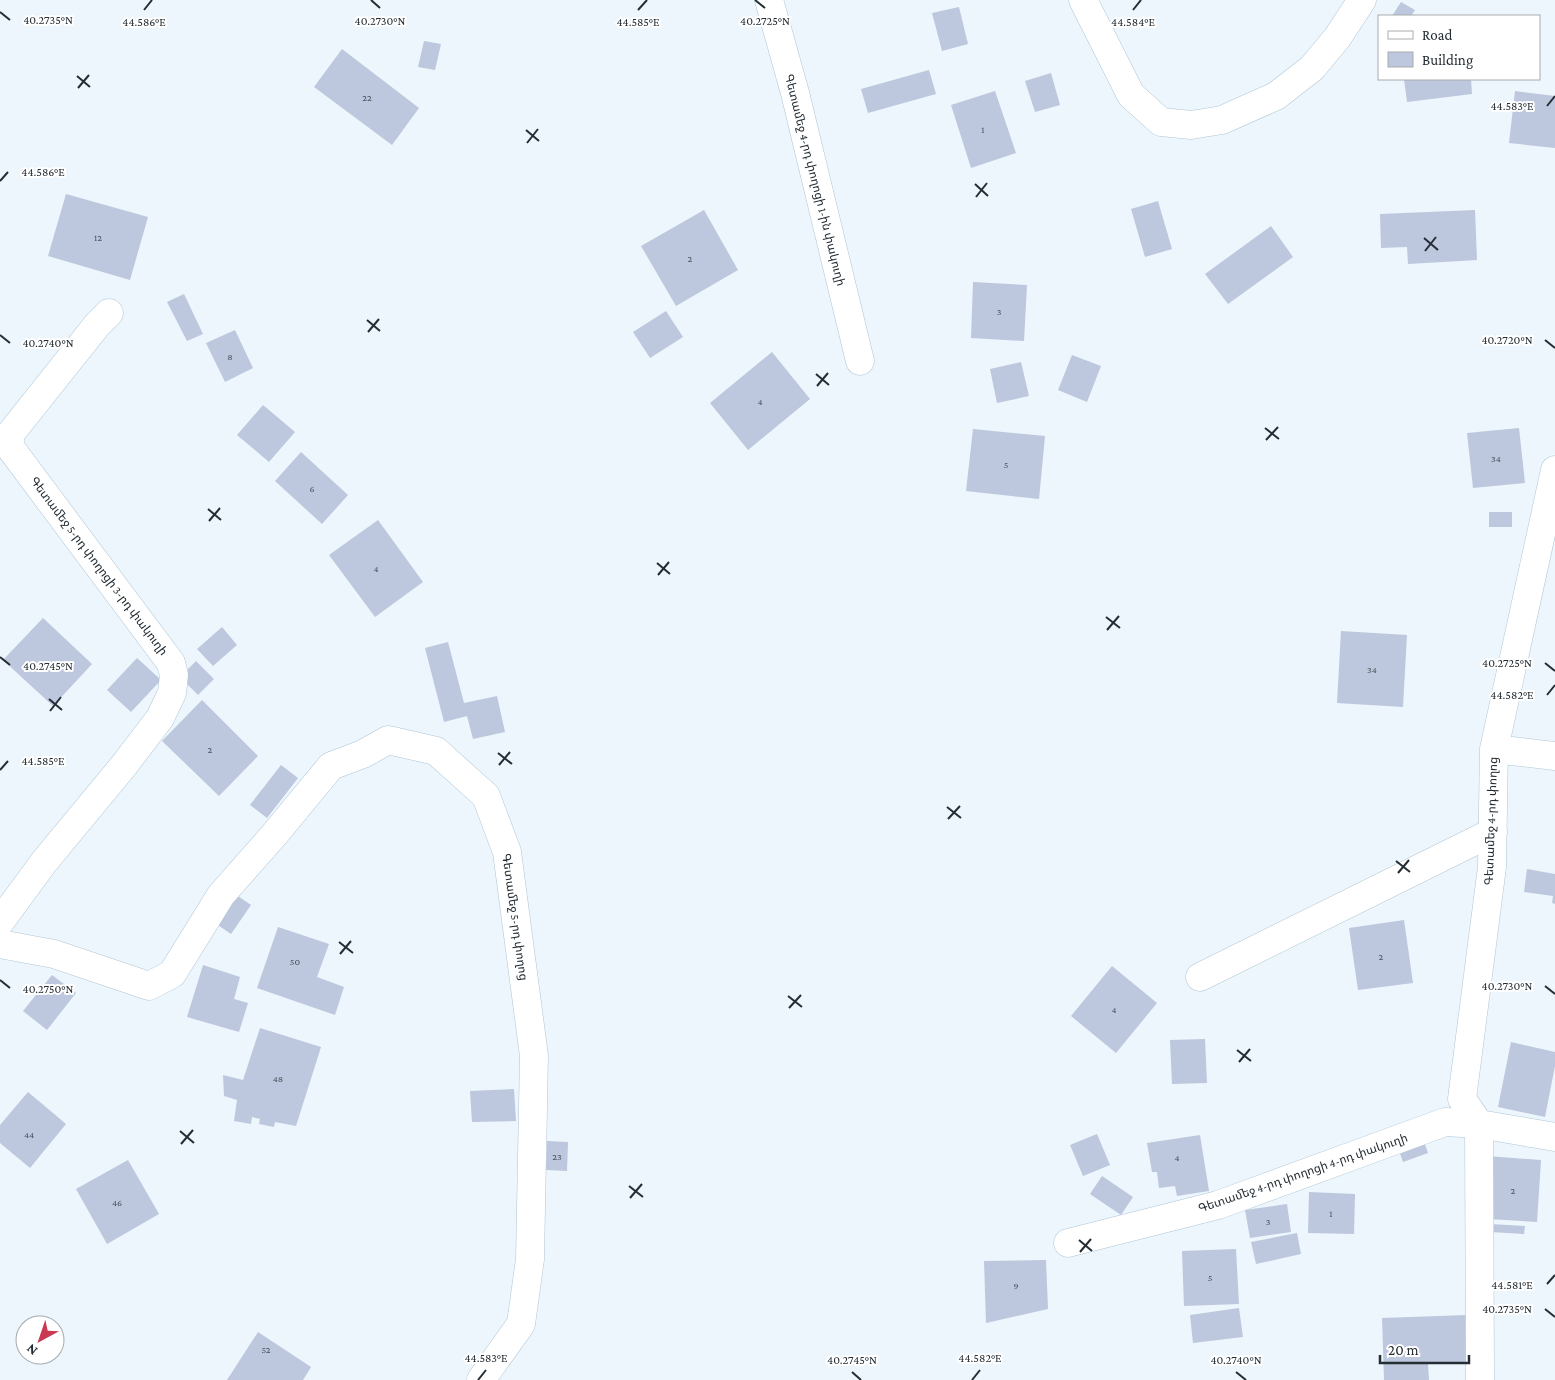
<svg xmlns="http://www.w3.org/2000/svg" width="1555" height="1380" font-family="'Crimson Pro','Noto Sans Armenian',serif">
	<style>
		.building { fill: #bdc7dd }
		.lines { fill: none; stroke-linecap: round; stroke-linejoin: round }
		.street-casing { stroke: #afc6d6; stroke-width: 29 }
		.secondary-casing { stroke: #afc6d6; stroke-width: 29 }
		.street { stroke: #fff; stroke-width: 28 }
		.secondary { stroke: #fff; stroke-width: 28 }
		.ticks { fill: none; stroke: #242d33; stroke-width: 2 }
		.labels { text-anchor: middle; stroke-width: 4; stroke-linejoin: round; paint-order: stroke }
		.number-label { font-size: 10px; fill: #4a545e }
		.street-label { font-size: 12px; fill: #242d33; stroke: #fff }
		.ticks-label { font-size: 12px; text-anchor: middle; fill: #242d33; stroke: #fff; stroke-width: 4; stroke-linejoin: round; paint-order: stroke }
	</style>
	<rect width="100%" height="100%" fill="#ecf6fc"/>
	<path class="building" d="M1401,2L1415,10L1411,16H1392Z
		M959,7L968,44L942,51L932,13Z
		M424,41L441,44L435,70L418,67Z
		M342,49L419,108L392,145L314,87Z
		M929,70L936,94L868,113L861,89Z
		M1051,73L1060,105L1035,112L1025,81Z
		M1404,79H1471L1472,94L1407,102Z
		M995,91L1016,153L971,168L951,105Z
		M1515,91L1555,96V148L1509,143Z
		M66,194L148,217L130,280L48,256Z
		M1158,201L1172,249L1145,257L1131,209Z
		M704,210L738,270L676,306L641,246Z
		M1475,210L1477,260L1408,264L1407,247L1381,248L1380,214Z
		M1271,226L1293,257L1228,304L1205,274Z
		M973,282L1027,285L1024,341L971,338Z
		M184,294L203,334L187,341L167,302Z
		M666,311L683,337L650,358L633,332Z
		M235,330L253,368L225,382L206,343Z
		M772,352L810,399L748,450L710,403Z
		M1072,355L1101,366L1087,402L1058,390Z
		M1021,362L1029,396L997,403L990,369Z
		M263,405L295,432L269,462L237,435Z
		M1519,428L1525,483L1473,488L1467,433Z
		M973,429L1045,436L1039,499L966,491Z
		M301,452L348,495L322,524L275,481Z
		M1489,512H1512V527H1489Z
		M378,520L423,582L375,617L329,555Z
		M43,618L92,664L53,706L3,660Z
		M222,627L237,645L213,666L197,649Z
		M1341,631L1407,635L1403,707L1337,703Z
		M448,642L464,703L497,696L505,732L473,739L467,716L444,722L425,648Z
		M137,658L161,680L131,712L107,690Z
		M196,661L214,679L198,695L180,677Z
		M202,700L258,756L219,796L162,741Z
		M281,765L298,778L267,818L250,805Z
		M1527,869L1555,874V904L1552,903L1553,896L1524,892Z
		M235,894L251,905L231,934L215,923Z
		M1404,920L1413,983L1358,990L1349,928Z
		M278,927L329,944L317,977L344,987L335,1015L257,988Z
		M203,965L240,977L234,999L248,1003L239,1032L187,1017Z
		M1112,966L1157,1003L1116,1053L1071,1016Z
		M52,975L76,993L47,1030L23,1011Z
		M260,1028L321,1047L296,1126L275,1122L274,1127L259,1124L260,1119L252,1117L251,1124L234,1121L237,1100L224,1096L223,1075L243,1080Z
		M1205,1039L1207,1083L1172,1084L1170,1040Z
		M1511,1042L1555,1052V1066L1545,1117L1498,1107Z
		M514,1089L516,1121L472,1122L470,1091Z
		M28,1092L66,1124L30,1168L0,1143V1125Z
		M1097,1134L1110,1165L1083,1176L1070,1145Z
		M1200,1135L1209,1191L1177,1196L1175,1186L1159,1188L1157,1172H1152L1147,1143Z
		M1423,1139L1428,1153L1403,1162L1398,1148Z
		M547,1141L568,1142L567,1171L546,1170Z
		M1487,1156L1541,1160L1537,1222L1488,1219Z
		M128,1160L159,1214L107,1244L76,1189Z
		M1102,1176L1133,1197L1121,1215L1090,1194Z
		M1309,1192L1355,1194L1354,1234L1308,1233Z
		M1287,1204L1291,1232L1250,1238L1245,1210Z
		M1490,1224L1525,1226L1524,1234L1490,1232Z
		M1297,1233L1301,1254L1256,1264L1251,1242Z
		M1236,1249L1239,1304L1184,1306L1182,1251Z
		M1046,1260L1048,1309L986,1323L984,1261Z
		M1239,1308L1243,1337L1193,1343L1190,1315Z
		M1467,1315L1469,1363L1428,1364L1429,1380H1384L1382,1318Z
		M258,1332L311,1367L303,1380H227Z"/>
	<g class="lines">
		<g class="street-casing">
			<path id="street" d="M769,0L795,93L860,361
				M1494,749L1555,756
				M0,922L44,862L125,764L160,718L172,693L174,675L171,663L9,446L11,433L97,325L109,313
				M0,944L54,954L149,986L172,974L221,895L274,835L331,766L363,754L388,740L436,751L486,796L507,852L534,1056L530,1259L521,1324L481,1380
				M1200,977L1493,832
				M1068,1243L1218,1205L1445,1122L1479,1124L1555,1137
				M1480,1380L1479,1124L1462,1099L1492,867L1494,749L1555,470"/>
		</g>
		<g class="secondary-casing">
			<path id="secondary" d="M1083,0L1131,95L1161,122L1191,125L1222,120L1276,96L1312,68L1337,38L1362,0"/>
		</g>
		<use href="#street" class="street"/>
		<use href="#secondary" class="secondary"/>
	</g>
	<path class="ticks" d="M371,0L380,8M755,0L765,8M144,10L152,0M638,10L647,0M1133,10L1141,0M0,12L10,20M77,76L90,87M78,88L89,75M1547,106L1555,96M526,130L539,141M527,143L538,129M0,181L8,172M975,184L988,196M976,197L987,183M1424,238L1438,250M1425,251L1436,237M367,320L380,331M368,332L379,319M0,335L10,343M1545,340L1555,348M816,374L829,385M817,386L828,373M1265,428L1279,439M1266,440L1278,427M208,509L221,520M209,521L220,508M657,563L670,574M658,575L669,562M1106,617L1120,628M1107,630L1119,616M0,657L10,665M1545,663L1555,671M1547,695L1555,685M49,699L62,710M50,711L61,697M498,753L512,764M499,765L510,752M0,770L8,761M947,807L961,818M948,819L960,806M1396,861L1410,872M1398,873L1409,860M339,942L353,953M340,954L351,941M0,980L10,988M1545,986L1555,994M788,996L802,1007M789,1008L801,995M1237,1050L1251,1061M1239,1062L1250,1049M180,1131L194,1143M181,1144L193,1130M629,1186L643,1197M630,1198L642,1184M1079,1240L1092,1251M1080,1252L1091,1239M1547,1284L1555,1275M1545,1309L1555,1317M852,1372L861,1380M1236,1372L1246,1380M478,1380L486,1370M972,1380L980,1370"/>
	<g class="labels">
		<g class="number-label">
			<text x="367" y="101">22</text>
			<text x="983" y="133">1</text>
			<text x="98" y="241">12</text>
			<text x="690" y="262">2</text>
			<text x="999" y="315">3</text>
			<text x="230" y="360">8</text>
			<text x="760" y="405">4</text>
			<text x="1496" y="462">34</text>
			<text x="1006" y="468">5</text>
			<text x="312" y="492">6</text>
			<text x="376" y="572">4</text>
			<text x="1372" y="673">34</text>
			<text x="210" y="753">2</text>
			<text x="1381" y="960">2</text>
			<text x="295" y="965">50</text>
			<text x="1114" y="1013">4</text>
			<text x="278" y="1082">48</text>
			<text x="29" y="1138">44</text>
			<text x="557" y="1160">23</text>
			<text x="1177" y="1161">4</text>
			<text x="1513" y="1194">2</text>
			<text x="117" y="1206">46</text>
			<text x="1331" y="1217">1</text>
			<text x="1268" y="1225">3</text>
			<text x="1210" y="1281">5</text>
			<text x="1016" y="1289">9</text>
			<text x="266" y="1353">52</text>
		</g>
		<g class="street-label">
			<text transform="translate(815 180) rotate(76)" y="4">Գետամեջ 4-րդ փողոցի 1-ին փակուղի</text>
			<text transform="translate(99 566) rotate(53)" y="4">Գետամեջ 5-րդ փողոցի 3-րդ փակուղի</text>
			<text transform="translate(1491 821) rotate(-88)" y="4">Գետամեջ 4-րդ փողոց</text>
			<text transform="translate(515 917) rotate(82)" y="4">Գետամեջ 5-րդ փողոց</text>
			<text transform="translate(1303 1173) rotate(-19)" y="4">Գետամեջ 4-րդ փողոցի 4-րդ փակուղի</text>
		</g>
	</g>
	<g class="ticks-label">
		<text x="48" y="24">40.2735°N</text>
		<text x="380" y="25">40.2730°N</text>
		<text x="765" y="25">40.2725°N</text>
		<text x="144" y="26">44.586°E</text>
		<text x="638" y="26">44.585°E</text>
		<text x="1133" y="26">44.584°E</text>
		<text x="1512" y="110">44.583°E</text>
		<text x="43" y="176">44.586°E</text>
		<text x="1507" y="344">40.2720°N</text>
		<text x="48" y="347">40.2740°N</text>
		<text x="1507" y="667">40.2725°N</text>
		<text x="48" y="670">40.2745°N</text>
		<text x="1512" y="699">44.582°E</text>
		<text x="43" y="765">44.585°E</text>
		<text x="1507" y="990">40.2730°N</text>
		<text x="48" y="993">40.2750°N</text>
		<text x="1512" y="1289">44.581°E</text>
		<text x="1507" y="1313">40.2735°N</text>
		<text x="486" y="1362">44.583°E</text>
		<text x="980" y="1362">44.582°E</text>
		<text x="852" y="1364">40.2745°N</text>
		<text x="1236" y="1364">40.2740°N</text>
	</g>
	<rect x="1378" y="15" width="162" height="65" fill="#ffffff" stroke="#a7abad"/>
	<rect x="1388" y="31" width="25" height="8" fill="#ffffff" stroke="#a7abad"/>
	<text x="1422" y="40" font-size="15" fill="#242d33">Road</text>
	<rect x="1388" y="52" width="25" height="15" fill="#bdc7dd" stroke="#a7abad"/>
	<text x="1422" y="65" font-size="15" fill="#242d33">Building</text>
	<g transform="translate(40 1340) rotate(220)"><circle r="24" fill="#ffffff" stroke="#a7abad"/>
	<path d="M0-4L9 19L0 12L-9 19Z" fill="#c93951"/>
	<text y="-8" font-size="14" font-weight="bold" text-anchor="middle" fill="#242d33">N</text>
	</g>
	<path d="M1380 1355v8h89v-8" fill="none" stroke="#242d33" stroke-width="2.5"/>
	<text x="1388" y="1355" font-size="15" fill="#242d33" stroke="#ffffff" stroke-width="4" paint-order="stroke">20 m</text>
</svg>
